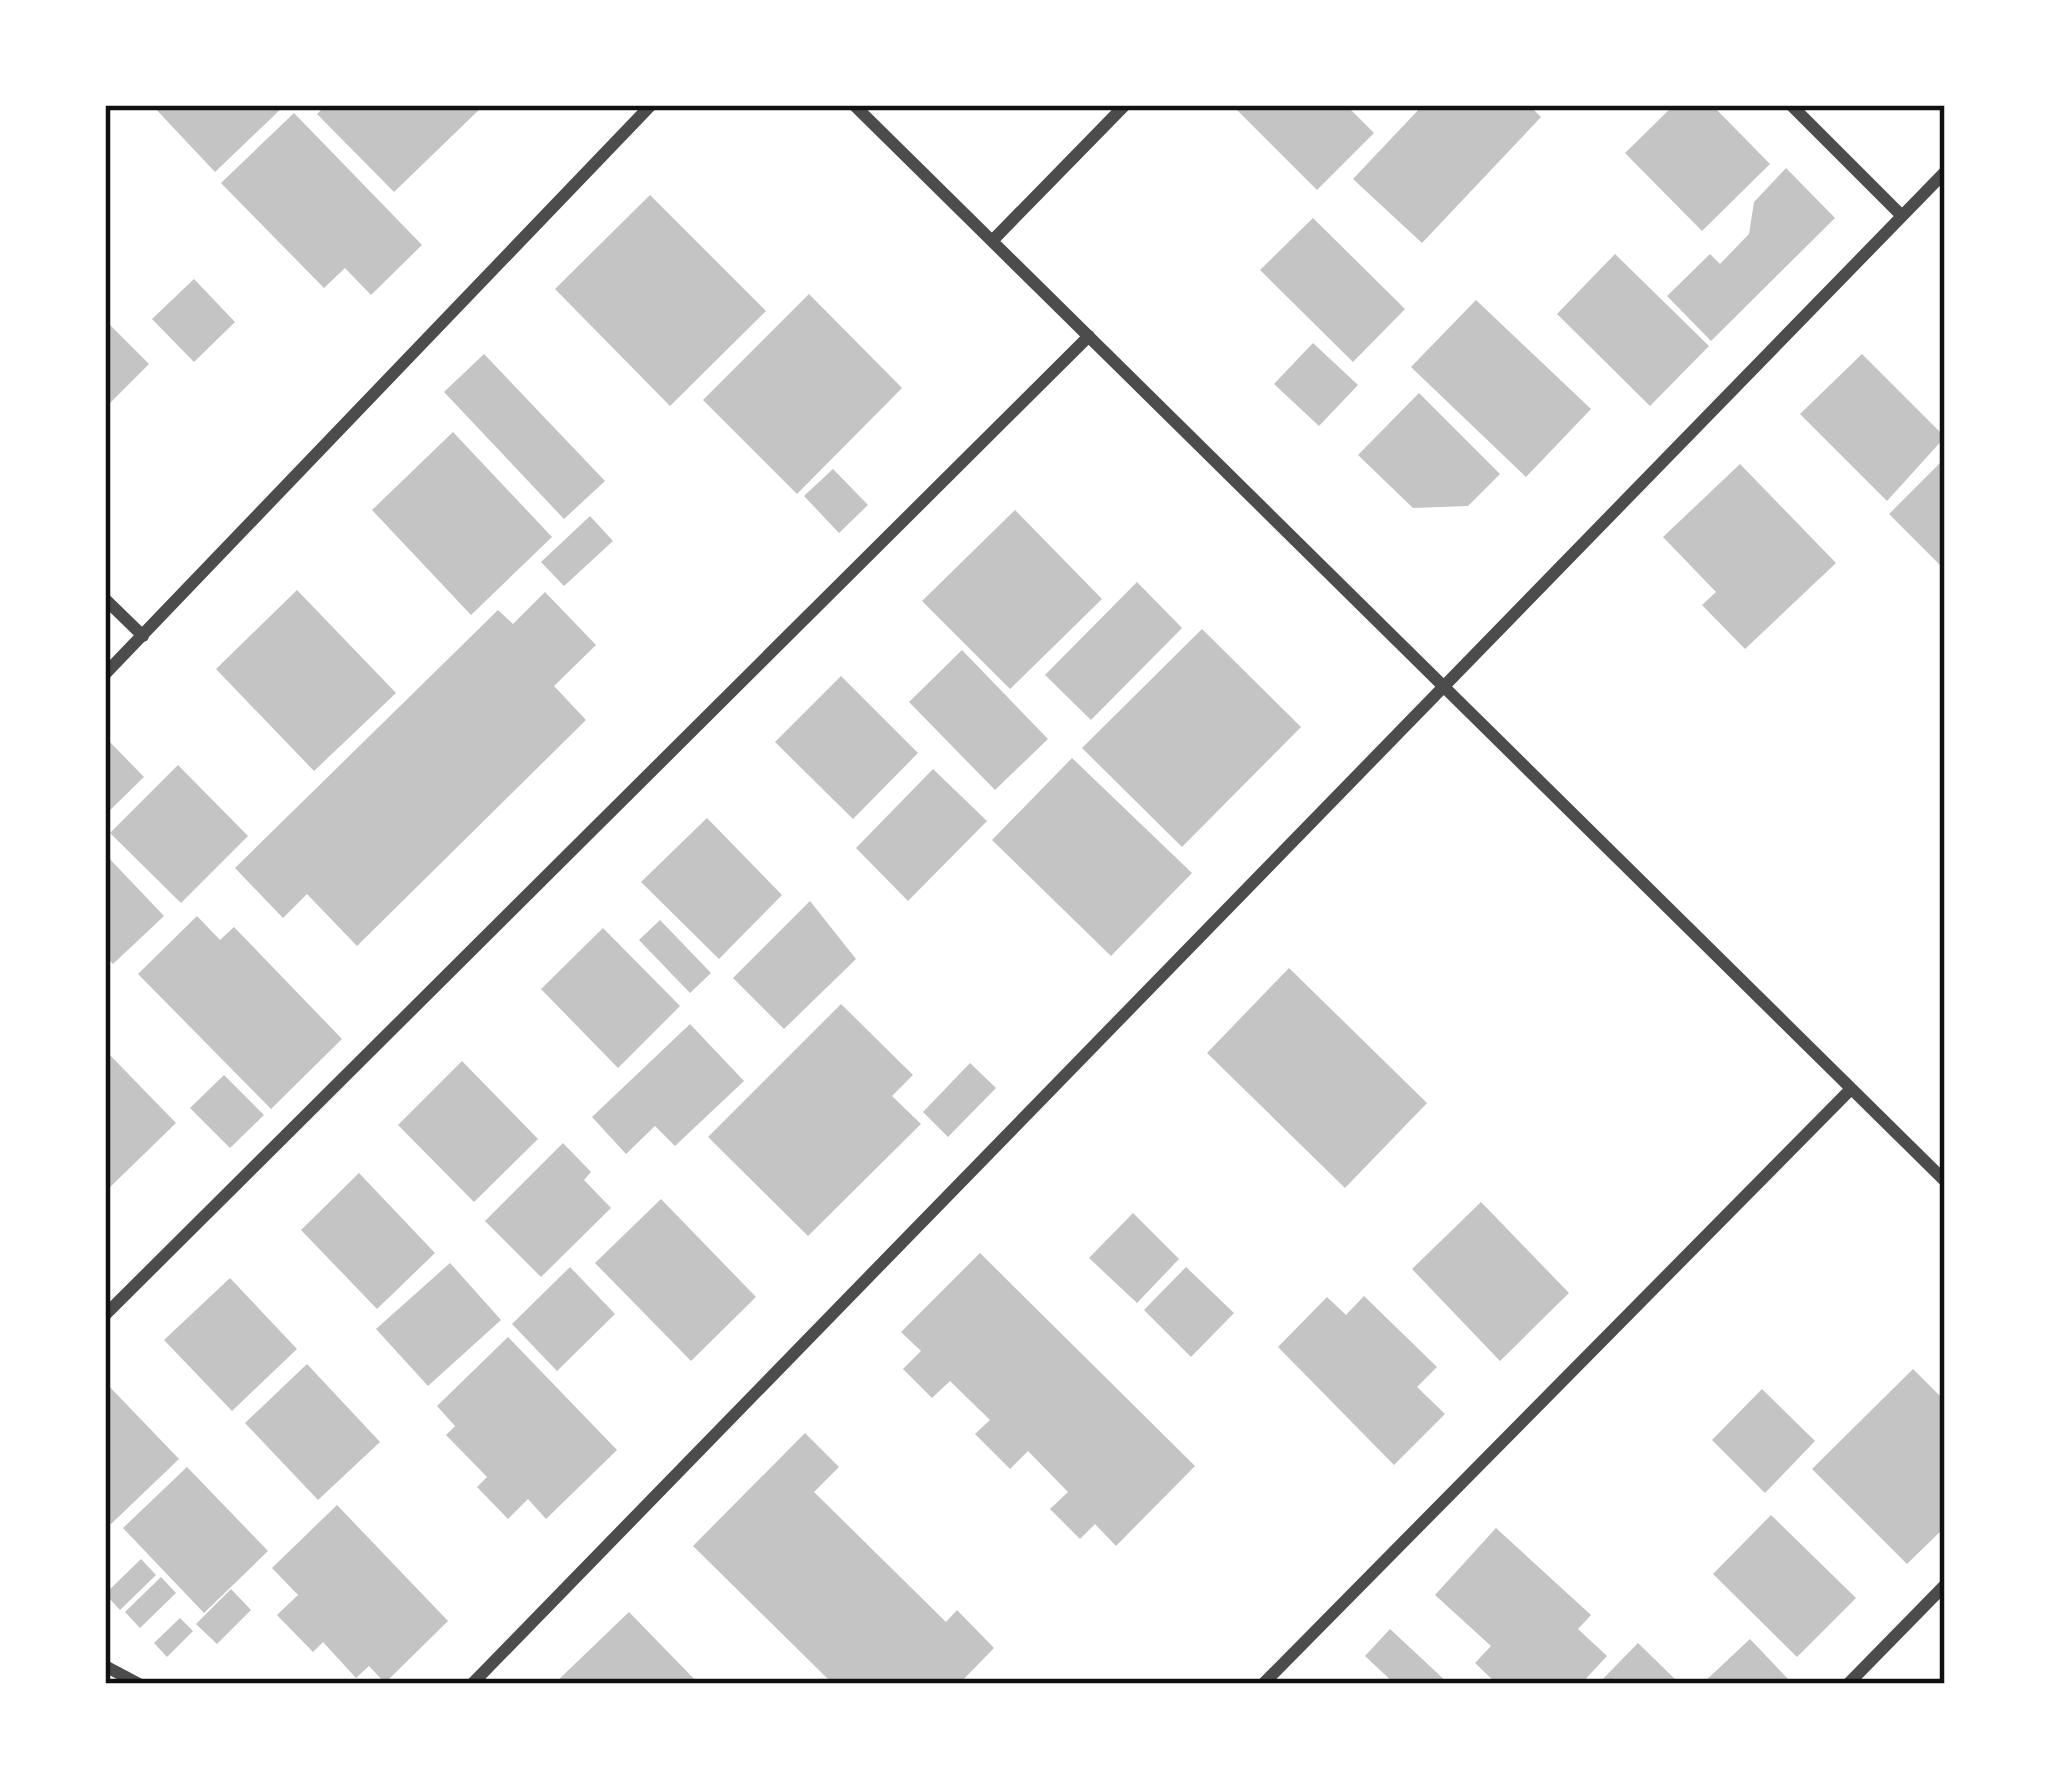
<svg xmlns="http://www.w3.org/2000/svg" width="2050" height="1789" font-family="'Fira Sans Condensed',sans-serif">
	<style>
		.building { fill: #c4c4c4 }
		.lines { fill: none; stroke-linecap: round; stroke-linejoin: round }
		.minor { stroke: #4c4c4c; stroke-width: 12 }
		.neatline { fill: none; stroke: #111; stroke-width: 4.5 }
	</style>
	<rect width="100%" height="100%" fill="#fff"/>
	<path class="building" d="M152,105H285L215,172Z
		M326,105H484L394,192L317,114Z
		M1232,105H1346L1374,133L1317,190Z
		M1423,105H1529L1541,117L1422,243L1353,179Z
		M1674,105H1712L1770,164L1702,231L1625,153Z
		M294,113L422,245L371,295L345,268L324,288L221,183Z
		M1786,168L1835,218L1711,341L1667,296L1710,254L1720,264L1749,234L1754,202Z
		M650,195L766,311L670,406L555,289Z
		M1313,218L1405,309L1353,362L1260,270Z
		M1615,254L1709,346L1650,406L1557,314Z
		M194,279L235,322L194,362L152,319Z
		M809,294L902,388L797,494L703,400Z
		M1476,300L1591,409L1526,477L1411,367Z
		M105,320L149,364L105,408Z
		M1313,343L1358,385L1319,426L1274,384Z
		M484,354L605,481L564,519L444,392Z
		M1862,354L1945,437L1887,501L1800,414Z
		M1419,393L1500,474L1468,506L1413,508L1358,455Z
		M453,432L552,537L471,615L372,510Z
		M1945,458V570L1889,514Z
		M1740,464L1836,563L1745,649L1702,605L1716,592L1663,537Z
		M833,469L868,505L839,533L804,496Z
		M1015,510L1102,599L1010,689L922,601Z
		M590,516L613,541L564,586L541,562Z
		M1137,582L1182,628L1091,720L1045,675Z
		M297,590L396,693L314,771L216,669Z
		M545,592L596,645L554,686L586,720L357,946L307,894L283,918L235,868L498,610L513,624Z
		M1202,629L1301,727L1182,847L1082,748Z
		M962,650L1048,739L995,790L909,702Z
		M841,676L918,753L853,819L775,742Z
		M105,737L144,777L105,815Z
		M1072,758L1192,873L1111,956L992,840Z
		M178,765L248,836L181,903L110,833Z
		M933,769L987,821L908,901L856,848Z
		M707,818L782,895L719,959L641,882Z
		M105,854L164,916L113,964L105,956Z
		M810,901L856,959L784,1029L733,978Z
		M197,916L220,940L234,927L342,1039L271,1109L138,974Z
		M660,920L711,973L690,993L639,940Z
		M603,928L680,1006L618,1068L541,989Z
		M1289,968L1427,1103L1345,1188L1207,1053Z
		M841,1004L913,1075L892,1096L921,1124L808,1236L708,1137Z
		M690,1024L744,1081L675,1146L655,1126L626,1154L592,1117Z
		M105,1050L176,1123L105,1192Z
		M462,1061L538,1139L474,1202L398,1125Z
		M970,1063L996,1088L948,1137L923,1112Z
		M224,1075L264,1115L230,1148L190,1108Z
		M563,1143L591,1172L584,1180L611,1208L541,1277L485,1221Z
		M359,1173L435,1253L377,1309L301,1230Z
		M661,1199L756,1297L691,1361L595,1263Z
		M1481,1202L1569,1293L1500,1361L1412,1269Z
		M1133,1213L1179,1259L1137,1303L1089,1258Z
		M980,1253L1195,1466L1116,1546L1095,1524L1080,1539L1050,1509L1068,1492L1028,1451L1010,1469L975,1434L990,1420L950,1381L932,1398L903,1369L921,1351L901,1332Z
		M450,1263L501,1320L428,1386L376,1329Z
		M570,1267L615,1314L557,1371L512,1324Z
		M1186,1267L1234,1313L1191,1357L1144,1310Z
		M230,1278L297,1349L232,1411L164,1340Z
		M1364,1296L1437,1367L1417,1387L1445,1414L1394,1465L1278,1347L1327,1297L1346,1315Z
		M508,1337L617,1450L546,1519L528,1499L508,1519L477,1487L487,1477L446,1435L455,1426L437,1406Z
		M307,1364L380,1442L318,1500L245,1423Z
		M1913,1369L1945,1401V1527L1907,1564L1812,1469Z
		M105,1382L179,1459L111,1524L105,1517Z
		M1762,1389L1815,1441L1765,1493L1712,1440Z
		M805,1433L839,1467L814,1492L946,1622L957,1610L994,1648L959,1684H833L693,1546Z
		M187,1467L268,1551L204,1613L123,1528Z
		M337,1505L448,1621L385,1683L369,1666L356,1678L323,1642L313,1652L277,1615L298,1595L272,1568Z
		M1771,1515L1856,1598L1797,1657L1713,1574Z
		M1496,1528L1591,1615L1578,1629L1607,1656L1581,1684H1497L1475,1663L1491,1646L1435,1595Z
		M141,1559L156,1575L120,1610L105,1594Z
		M161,1577L176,1593L140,1628L125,1612Z
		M231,1589L251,1610L217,1644L196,1624Z
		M629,1612L699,1684H554Z
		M180,1618L193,1631L167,1657L154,1643Z
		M1390,1629L1449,1684H1395L1365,1656Z
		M1750,1639L1790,1681L1702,1684Z
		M1638,1643L1680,1684H1598Z"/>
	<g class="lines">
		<path class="minor" d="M854,105L1945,1181
			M1791,105L1902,216
			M994,239L1125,105
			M105,599L143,636
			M105,674L651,105
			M105,1315L1089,336
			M105,1666L139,1684
			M472,1684L1945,172
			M1263,1684L1851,1089
			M1848,1684L1945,1585"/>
	</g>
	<rect width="2050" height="1789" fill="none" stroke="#ffffff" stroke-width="216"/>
	<rect x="108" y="108" width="1834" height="1573" class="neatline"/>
</svg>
